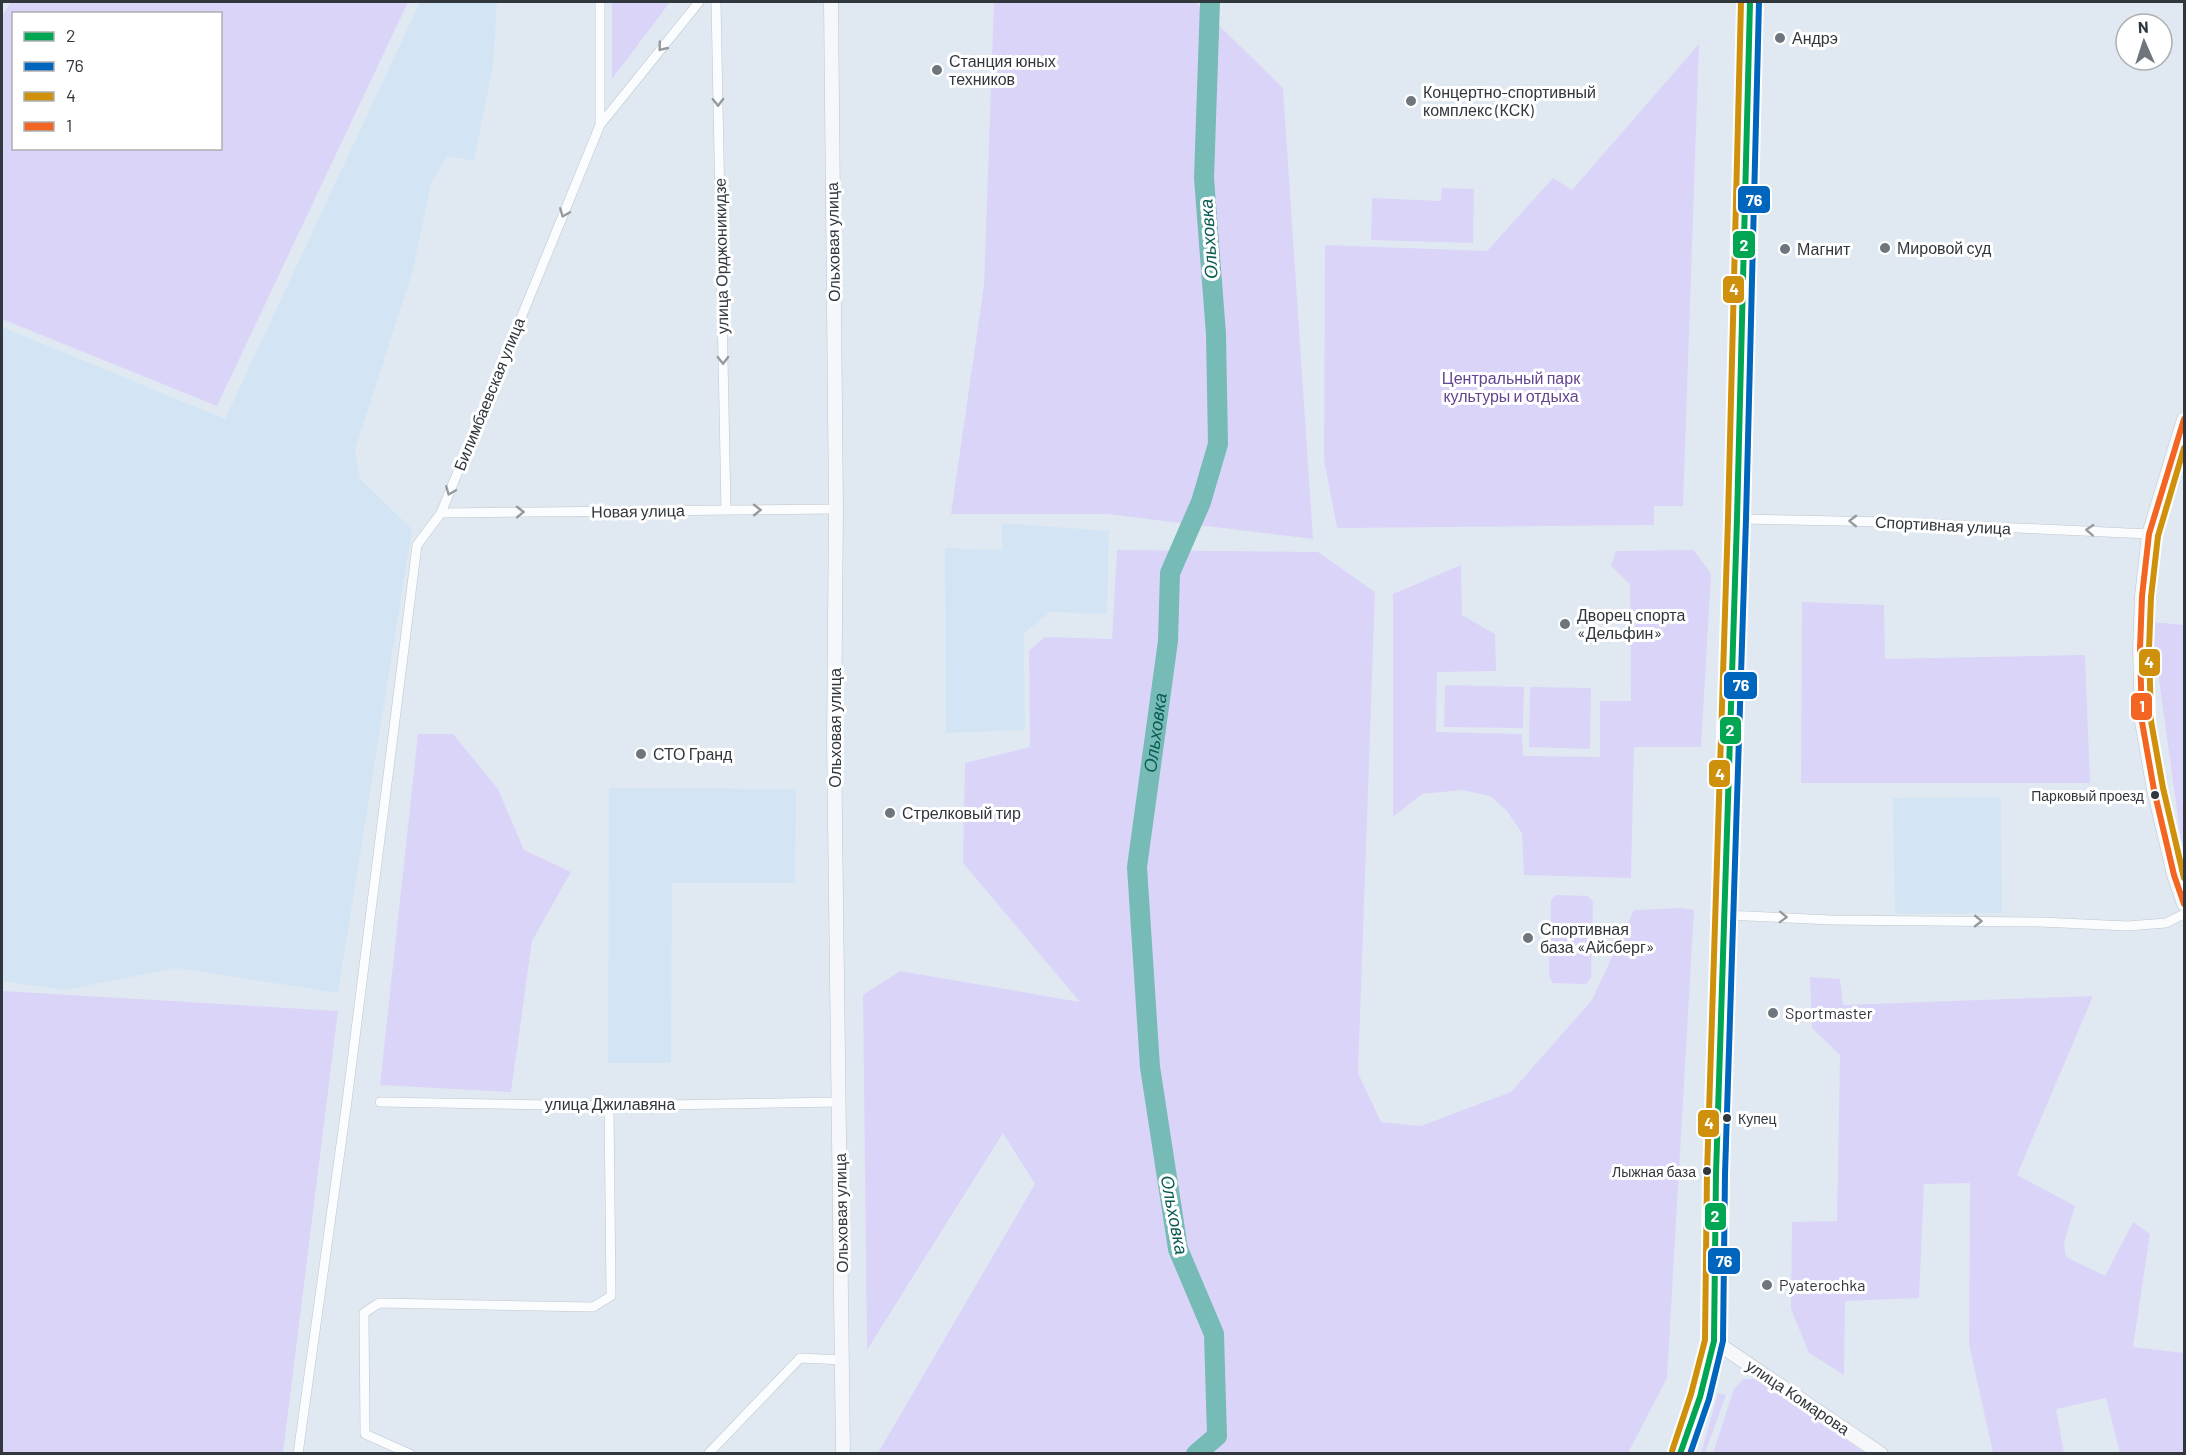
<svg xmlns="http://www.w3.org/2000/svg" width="2186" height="1455" font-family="Barlow,sans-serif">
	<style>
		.built { fill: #d3e5f4 }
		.green { fill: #dbd4f9; fill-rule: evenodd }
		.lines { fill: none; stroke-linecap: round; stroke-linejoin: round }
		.river { stroke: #76bbb5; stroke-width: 20 }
		.street-casing { stroke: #bec6cc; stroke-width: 10 }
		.secondary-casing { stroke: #bec6cc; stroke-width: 15 }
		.street { stroke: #fafcfd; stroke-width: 9 }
		.secondary { stroke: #f5f7fa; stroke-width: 14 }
		.bus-1-casing { stroke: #fff; stroke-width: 10 }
		.bus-2-casing { stroke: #fff; stroke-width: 10 }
		.bus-3-casing { stroke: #fff; stroke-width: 10 }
		.bus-4-casing { stroke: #fff; stroke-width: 10 }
		.bus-1 { stroke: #00a651; stroke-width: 6 }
		.bus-2 { stroke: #0065bd; stroke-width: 6 }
		.bus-3 { stroke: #cf900c; stroke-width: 6 }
		.bus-4 { stroke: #f26522; stroke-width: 6 }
		.oneway { stroke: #959a9d }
		.poi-dot { fill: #6e757c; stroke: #fff; stroke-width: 2 }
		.bus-dot { fill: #30373d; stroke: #fff; stroke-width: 2 }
		.labels { text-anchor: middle; stroke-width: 6; stroke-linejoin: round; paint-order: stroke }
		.bus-label { font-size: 14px; fill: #30373d; stroke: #fff; text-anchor: end }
		.poi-label { font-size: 16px; fill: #30373d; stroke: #fff; text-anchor: start }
		.street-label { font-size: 16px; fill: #30373d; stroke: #fff }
		.park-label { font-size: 16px; fill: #634590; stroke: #fff }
		.water-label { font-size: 18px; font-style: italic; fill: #095b53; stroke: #fff }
		.line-badge { stroke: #fff; stroke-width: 2 }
		.badge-label { font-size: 16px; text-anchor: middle; font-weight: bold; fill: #fff }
	</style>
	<rect width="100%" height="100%" fill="#e0e9f1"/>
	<path class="built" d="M420,2H497L493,66L474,161L447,156L431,184L413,270L355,450L360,479L412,529L338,993L176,968L64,990L2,981V327L225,419Z
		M1002,523L1109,531L1107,614L1050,612L1024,633L1025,730L946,733L945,548L1002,550Z
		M609,788L796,789L795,883H672L671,1063H608Z
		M2001,797L2002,913L1895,914L1893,798Z"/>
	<path class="green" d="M11,2H408L217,406L2,319V16ZM14,14H220V148H14Z
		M612,2H670L612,79Z
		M994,2H1195L1283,88L1313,539L1107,514H951L984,285Z
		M1699,44L1683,506H1654V525L1337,528L1324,460L1325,245L1487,251L1553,178L1572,190Z
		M1442,188L1474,189L1473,243L1371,240L1372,198L1441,201Z
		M1117,550L1318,552L1375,592L1358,1073L1381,1122L1421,1126L1511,1092L1592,1000L1634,910L1682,908L1694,910L1667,1378L1628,1453H878L1035,1184L1003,1133L867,1350L863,995L900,971L1080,1002L963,863L965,763L1030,747L1029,651L1045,637L1112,639Z
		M1694,550L1711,574L1701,747H1634L1631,878L1524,875L1522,833L1507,811L1490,796L1462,790L1422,794L1393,817V594L1461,565L1462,615L1495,634L1496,671L1437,672L1436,732L1522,734L1523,756L1600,757V701H1631L1630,584L1611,566L1616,551Z
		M1802,602L1884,605L1885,659L2085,655L2090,783H1801Z
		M2151,622L2184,625V846L2181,839Z
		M1445,685L1524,687L1523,728L1444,727Z
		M1530,687L1591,688L1590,749L1529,747Z
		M418,734H453L498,789L524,850L571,872L532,941L511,1092L380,1085Z
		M1556,895L1588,896L1593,902L1591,978L1586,984L1553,983L1549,976L1551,900Z
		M1810,977L1840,979L1843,1005L2093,996L2017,1175L2075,1206L2064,1243L2066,1257L2105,1276L2133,1222L2150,1234L2133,1347L2184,1353V1453H2120L2106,1398L2056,1409L2064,1453H1993L1969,1344L1970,1183L1924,1184L1919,1298L1845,1301L1844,1375L1809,1353L1791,1309L1792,1222L1837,1221L1840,1055L1812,1028Z
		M2,991L338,1011L283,1453H2Z
		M1743,1379H1756L1865,1453H1713L1734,1389Z
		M1718,1393L1726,1395L1705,1453H1701Z"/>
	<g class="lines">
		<path class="river" id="s1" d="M1196,1454L1217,1436L1214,1334L1178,1249L1150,1067L1137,867L1168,641L1170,573L1201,502L1218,444L1216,334L1204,178L1210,2"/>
		<g class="street-casing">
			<path id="street" d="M600,2V125
				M716,2L726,510
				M441,513L836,509
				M1737,519L1888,522L2149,534
				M1725,915L1831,920L2041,922L2127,926L2166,923L2184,914
				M380,1102L609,1106L840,1102
				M298,1454L347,1101L417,545L441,513L600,125L699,2
				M410,1454L365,1434L364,1313L379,1303L593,1307L611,1296L609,1106
				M708,1454L800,1358L843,1360"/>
		</g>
		<g class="secondary-casing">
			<path id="secondary" d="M831,2L836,509L834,740L843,1454
				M2184,419L2149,534L2142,596L2140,649L2142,722L2154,790L2174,875L2184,904
				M1714,1341L1881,1454
				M1680,1454L1700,1397L1714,1341L1716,1174L1737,519L1750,2"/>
		</g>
		<use href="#street" class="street"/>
		<use href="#secondary" class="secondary"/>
		<g class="bus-1-casing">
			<path id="bus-1" d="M1680,1454L1700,1397L1714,1341L1716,1174L1737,519L1750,2"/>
		</g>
		<g class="bus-2-casing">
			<path id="bus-2" d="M1690,1454L1709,1399L1723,1341L1725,1174L1746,519L1759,2"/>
		</g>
		<g class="bus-3-casing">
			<path id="bus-3" d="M2184,448L2158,536L2151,597L2149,649L2151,721L2163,788L2184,878
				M1672,1451L1691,1394L1705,1340L1707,1174L1728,519L1741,2"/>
		</g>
		<g class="bus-4-casing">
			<path id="bus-4" d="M2184,419L2149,534L2142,596L2140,649L2142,722L2154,790L2174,875L2184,904"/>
		</g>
		<use href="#bus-1" class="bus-1"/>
		<use href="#bus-2" class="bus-2"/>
		<use href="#bus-3" class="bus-3"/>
		<use href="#bus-4" class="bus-4"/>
	</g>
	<defs><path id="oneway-chevron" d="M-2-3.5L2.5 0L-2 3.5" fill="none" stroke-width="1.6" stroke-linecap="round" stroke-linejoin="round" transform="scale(1.5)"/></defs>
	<g class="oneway">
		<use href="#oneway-chevron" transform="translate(662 47) rotate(129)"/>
		<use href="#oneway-chevron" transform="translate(718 102) rotate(89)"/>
		<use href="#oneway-chevron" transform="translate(564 213) rotate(112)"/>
		<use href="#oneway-chevron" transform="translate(723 360) rotate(89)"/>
		<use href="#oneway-chevron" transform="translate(450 491) rotate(112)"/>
		<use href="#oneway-chevron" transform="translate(757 510) rotate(-1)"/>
		<use href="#oneway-chevron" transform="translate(520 512) rotate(-1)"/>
		<use href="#oneway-chevron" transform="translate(1853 521) rotate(-179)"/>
		<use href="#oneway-chevron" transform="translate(2090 530) rotate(-177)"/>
		<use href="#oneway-chevron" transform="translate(1783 917) rotate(2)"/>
		<use href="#oneway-chevron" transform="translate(1978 921) rotate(1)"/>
	</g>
	<g class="poi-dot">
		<circle cx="1780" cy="38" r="6"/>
		<circle cx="937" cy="70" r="6"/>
		<circle cx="1411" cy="101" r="6"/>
		<circle cx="1885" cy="248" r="6"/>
		<circle cx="1785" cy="249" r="6"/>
		<circle cx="1565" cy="624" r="6"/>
		<circle cx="641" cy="754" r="6"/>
		<circle cx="890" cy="813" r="6"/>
		<circle cx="1528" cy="938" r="6"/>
		<circle cx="1773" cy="1013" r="6"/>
		<circle cx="1767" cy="1285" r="6"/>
	</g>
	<g class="bus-dot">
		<circle cx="2155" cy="795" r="5"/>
		<circle cx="1727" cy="1118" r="5"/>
		<circle cx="1707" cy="1171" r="5"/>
	</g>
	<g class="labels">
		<g class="bus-label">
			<text x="2144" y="801">Парковый проезд</text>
			<text x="1738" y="1124" text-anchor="start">Купец</text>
			<text x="1696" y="1177">Лыжная база</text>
		</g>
		<g class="poi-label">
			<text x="1792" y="44">Андрэ</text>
			<text x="949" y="67">Станция юных<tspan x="949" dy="18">техников</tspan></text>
			<text x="1423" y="98">Концертно-спортивный<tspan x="1423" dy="18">комплекс (КСК)</tspan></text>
			<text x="1897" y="254">Мировой суд</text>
			<text x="1797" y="255">Магнит</text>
			<text x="1577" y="621">Дворец спорта<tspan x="1577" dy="18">«Дельфин»</tspan></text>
			<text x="653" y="760">СТО Гранд</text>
			<text x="902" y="819">Стрелковый тир</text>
			<text x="1540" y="935">Спортивная<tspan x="1540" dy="18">база «Айсберг»</tspan></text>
			<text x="1785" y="1019">Sportmaster</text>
			<text x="1779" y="1291">Pyaterochka</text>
		</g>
		<g class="street-label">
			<text transform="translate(833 242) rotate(-91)" y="6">Ольховая улица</text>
			<text transform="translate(721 256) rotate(-91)" y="6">улица Орджоникидзе</text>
			<text transform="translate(489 394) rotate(-68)" y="6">Билимбаевская улица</text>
			<text transform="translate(638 511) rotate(-1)" y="6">Новая улица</text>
			<text transform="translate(1943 525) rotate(3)" y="6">Спортивная улица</text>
			<text transform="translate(835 728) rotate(-90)" y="6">Ольховая улица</text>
			<text x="610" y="1110">улица Джилавяна</text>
			<text transform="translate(841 1213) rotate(-91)" y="6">Ольховая улица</text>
			<text transform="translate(1798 1397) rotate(34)" y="6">улица Комарова</text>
		</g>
		<g class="park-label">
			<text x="1511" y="384">Центральный парк<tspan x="1511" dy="18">культуры и отдыха</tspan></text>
		</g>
		<g class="water-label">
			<text transform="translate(1209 239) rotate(-94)" y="6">Ольховка</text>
			<text dy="6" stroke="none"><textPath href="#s1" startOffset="742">Ольховка</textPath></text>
			<text transform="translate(1174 1215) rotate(79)" y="6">Ольховка</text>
		</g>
	</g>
	<g class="line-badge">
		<rect x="1737" y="185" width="34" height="29" rx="6" fill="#0065bd"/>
		<rect x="1732" y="230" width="24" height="29" rx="6" fill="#00a651"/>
		<rect x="1722" y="275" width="23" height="29" rx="6" fill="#cf900c"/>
		<rect x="2138" y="648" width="23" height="29" rx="6" fill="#cf900c"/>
		<rect x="1723" y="671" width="35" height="29" rx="6" fill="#0065bd"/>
		<rect x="2130" y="692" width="23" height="29" rx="6" fill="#f26522"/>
		<rect x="1719" y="716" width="23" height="29" rx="6" fill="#00a651"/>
		<rect x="1708" y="759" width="23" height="29" rx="6" fill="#cf900c"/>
		<rect x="1697" y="1109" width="23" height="29" rx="6" fill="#cf900c"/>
		<rect x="1704" y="1202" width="23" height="29" rx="6" fill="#00a651"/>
		<rect x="1707" y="1247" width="34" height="28" rx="6" fill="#0065bd"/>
	</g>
	<g class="badge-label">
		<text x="1754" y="206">76</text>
		<text x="1744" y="251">2</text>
		<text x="1734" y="295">4</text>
		<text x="2149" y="668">4</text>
		<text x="1741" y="691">76</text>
		<text x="2142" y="712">1</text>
		<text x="1730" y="736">2</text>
		<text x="1720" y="780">4</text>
		<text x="1709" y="1129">4</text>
		<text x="1715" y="1222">2</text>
		<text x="1724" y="1267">76</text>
	</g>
	<rect width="2186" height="1455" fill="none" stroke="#30373d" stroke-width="6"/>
	<rect x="12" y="12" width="210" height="138" fill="#ffffff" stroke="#acafb1" stroke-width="1.5"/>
	<rect x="24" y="32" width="30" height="9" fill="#00a651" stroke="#acafb1" stroke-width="1.5"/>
	<text x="66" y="42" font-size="18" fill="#30373d">2</text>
	<rect x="24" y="62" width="30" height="9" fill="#0065bd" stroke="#acafb1" stroke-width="1.5"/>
	<text x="66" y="72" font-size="18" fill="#30373d">76</text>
	<rect x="24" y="92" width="30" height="9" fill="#cf900c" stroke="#acafb1" stroke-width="1.5"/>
	<text x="66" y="102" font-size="18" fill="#30373d">4</text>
	<rect x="24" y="122" width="30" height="9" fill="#f26522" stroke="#acafb1" stroke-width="1.5"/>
	<text x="66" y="132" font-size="18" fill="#30373d">1</text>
	<g transform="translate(2144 42) rotate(357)"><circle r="28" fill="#ffffff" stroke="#acafb1" stroke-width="1.5"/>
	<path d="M0-4.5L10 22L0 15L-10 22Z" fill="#6e757c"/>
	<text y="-9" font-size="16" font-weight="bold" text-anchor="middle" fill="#30373d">N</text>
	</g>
</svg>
